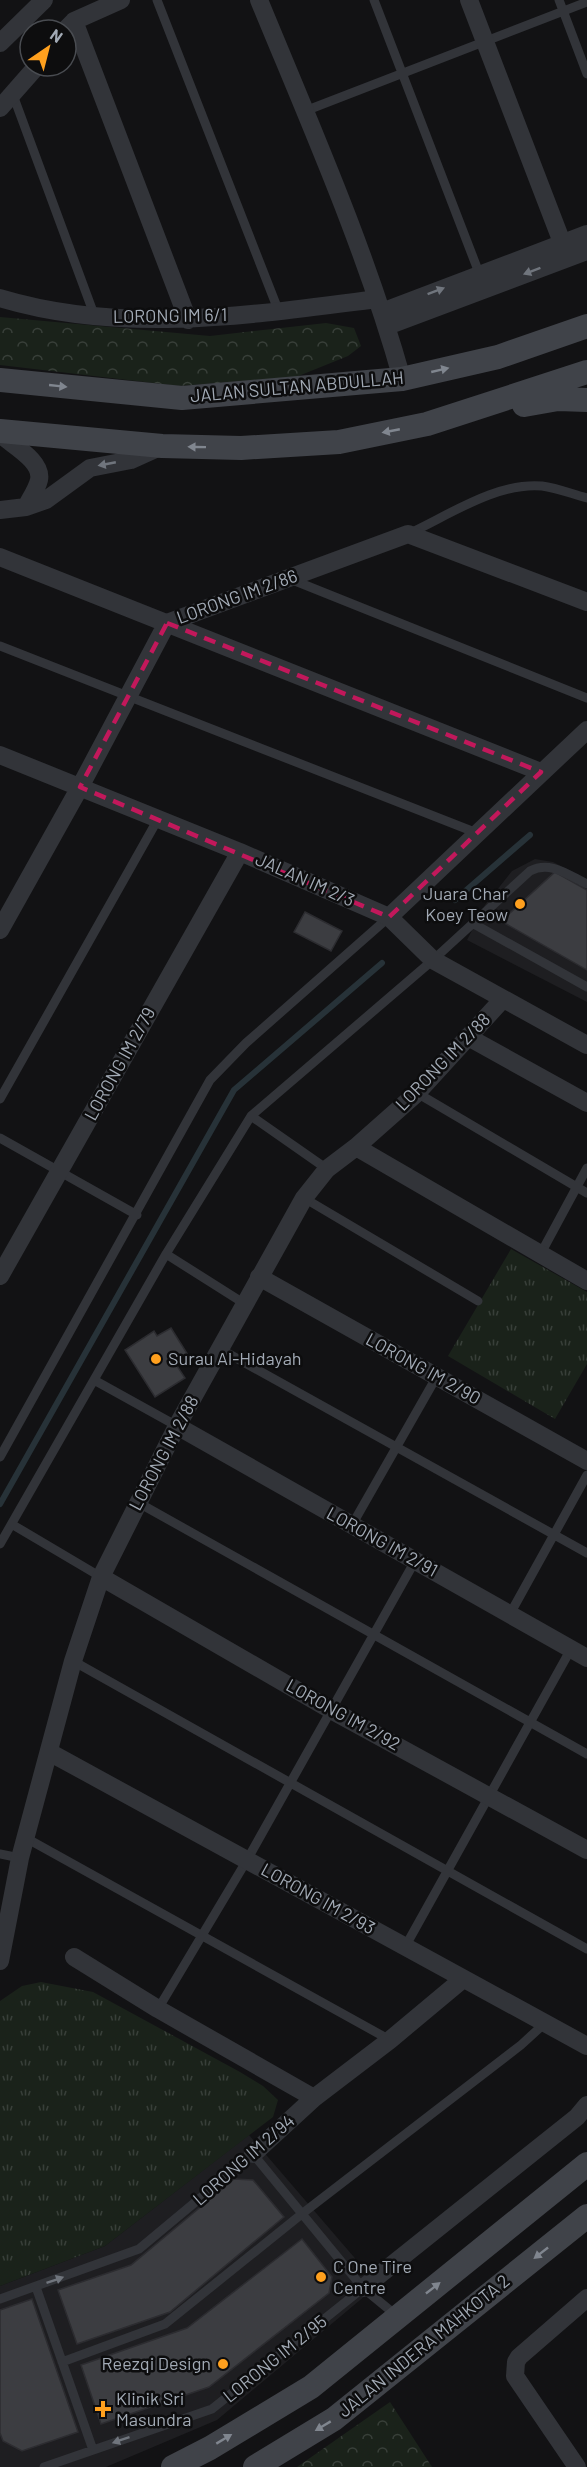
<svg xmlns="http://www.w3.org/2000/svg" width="587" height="2467" font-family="Barlow,sans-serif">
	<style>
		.built { fill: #1e1e21 }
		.forest { fill: url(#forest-crowns) }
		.park { fill: url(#park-tufts) }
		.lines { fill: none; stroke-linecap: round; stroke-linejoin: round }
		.stream { stroke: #273238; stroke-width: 6 }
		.building { fill: #3c3d41; stroke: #2c2c30; stroke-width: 1.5 }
		.lane { stroke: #323439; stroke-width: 9 }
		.street { stroke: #323439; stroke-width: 18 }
		.secondary { stroke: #404349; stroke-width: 24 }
		.oneway { fill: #70757d }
		.oneway2 { fill: #80868f }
		.marked { fill: none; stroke: #c2185b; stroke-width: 4.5; stroke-dasharray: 12 8; stroke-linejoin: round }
		.poi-dot { fill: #ffa01e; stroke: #0d0d0e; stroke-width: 2 }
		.labels { text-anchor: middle; stroke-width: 5; stroke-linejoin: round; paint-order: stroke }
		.street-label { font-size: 18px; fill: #a2aab5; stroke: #0d0d0e }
		.poi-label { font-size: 18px; fill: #a2aab5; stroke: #0d0d0e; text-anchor: start }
	</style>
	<defs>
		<pattern id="forest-crowns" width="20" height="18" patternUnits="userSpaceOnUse" patternTransform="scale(1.5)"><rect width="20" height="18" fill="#1a221a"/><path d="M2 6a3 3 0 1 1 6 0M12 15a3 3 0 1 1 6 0" fill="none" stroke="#383f39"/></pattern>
		<pattern id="park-tufts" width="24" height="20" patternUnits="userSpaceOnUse" patternTransform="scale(1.5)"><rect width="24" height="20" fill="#1a221a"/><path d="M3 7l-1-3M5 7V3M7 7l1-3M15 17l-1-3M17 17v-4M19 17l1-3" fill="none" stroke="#383f39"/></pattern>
	</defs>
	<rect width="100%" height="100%" fill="#121214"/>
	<path class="built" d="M535,859L553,862L587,879V1002L467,940L485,905L512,871Z
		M249,2135L378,2285L217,2420L106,2467H0V2286L105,2246Z"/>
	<path class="forest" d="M0,317L210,336L326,323L354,328L361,346L348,356L296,377L179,386L0,365Z
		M390,2402L432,2467H297Z"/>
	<path class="park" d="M511,1249L587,1292V1364L555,1419L448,1356Z
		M41,1982L93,1992L240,2072L263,2086L278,2100L273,2117L105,2246L0,2286V2001L22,1986Z"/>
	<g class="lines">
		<path class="stream" d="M455,900L530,835
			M0,1504L234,1090L382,963"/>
	</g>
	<path class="building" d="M555,872L587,890V970L501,921Z
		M305,912L342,931L331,951L294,932Z
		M171,1328L188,1355L175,1363L185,1378L155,1397L125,1350L154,1331L157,1336Z
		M234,2179L253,2180L284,2217L170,2312L77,2344L58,2290L131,2265Z
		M302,2239L332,2277L329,2293L209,2387L101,2424L81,2365L187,2328Z
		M32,2299L78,2432L22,2451L3,2441L0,2433V2310Z"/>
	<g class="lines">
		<path class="lane" d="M157,0L279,312
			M374,0L481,278
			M559,0L587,74
			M13,95L95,317
			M305,111L587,2
			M410,533C449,515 497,482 542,486C557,488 572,494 587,498
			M290,579L587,698
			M0,646L477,833
			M474,924L587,987
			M417,1093L587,1193
			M0,1099L158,819
			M251,1116L327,1169
			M0,1138L137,1215
			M304,1198L478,1301
			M166,1254L245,1304
			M540,1255L587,1168
			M220,1349L587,1553
			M94,1380L177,1426
			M0,1457L210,1080L246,1043L389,917
			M137,1502L587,1754
			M13,1525L101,1577
			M352,1525L437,1376
			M0,1544L166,1254L251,1116L433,960L530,871C550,860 568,875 587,884
			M510,1614L587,1475
			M73,1661L587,1949
			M26,1838L390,2040
			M0,1854L20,1858
			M405,1947L571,1649
			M158,2009L247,1860L415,1561
			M36,2287L93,2450
			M0,2299L139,2249L253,2154L363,2288L397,2316
			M62,2362L165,2324L303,2213L521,2045L545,2023
			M44,2467L212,2409L363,2288"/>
		<path class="street" d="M259,0C310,124 366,250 402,379
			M469,0L568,258
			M74,21L188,320
			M67,28L74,21L121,0
			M0,43L44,0
			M0,108L37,66
			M0,298C123,335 252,315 377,299
			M382,312L587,234
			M387,326L587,251
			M0,434C12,445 43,461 39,480C37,489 30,499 26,507
			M0,510L26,507L46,500L90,468L131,460L162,446
			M0,557L541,772
			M167,623L408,534L587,602
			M0,755L240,852L389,917L433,960L587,1045
			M389,917L587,730
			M0,930L80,787L167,623
			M468,1037L587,1103
			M356,1147L587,1281
			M0,1276L240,852
			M259,1277L587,1461
			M177,1426L587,1658
			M101,1577L331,1710L587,1850
			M49,1752L587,2046
			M74,1957L158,2009L314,2098
			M0,1961L20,1858L73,1661L101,1577L177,1426L304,1198L327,1169L356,1147L417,1093L502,1000
			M253,2154L314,2098L390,2040L463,1979
			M363,2288L577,2117L587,2105
			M577,2467L515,2376L516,2362L519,2357L587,2298"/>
		<path class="secondary" d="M0,380L182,398L402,379L498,357L587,326
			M524,405L558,399L587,400
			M0,431L162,446L241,448L339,442L427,424L587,372
			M173,2467L210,2448L311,2387L587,2164
			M255,2467L334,2419L587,2216"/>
	</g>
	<defs><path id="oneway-solid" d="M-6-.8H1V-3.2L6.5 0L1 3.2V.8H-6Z" transform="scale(1.5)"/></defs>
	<g class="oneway">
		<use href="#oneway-solid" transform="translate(532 271) rotate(159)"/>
		<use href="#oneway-solid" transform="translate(436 291) rotate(-21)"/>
		<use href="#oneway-solid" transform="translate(107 464) rotate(169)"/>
		<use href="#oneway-solid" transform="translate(55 2280) rotate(-19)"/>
		<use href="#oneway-solid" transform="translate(121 2440) rotate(161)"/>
	</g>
	<g class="oneway2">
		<use href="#oneway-solid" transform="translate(440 370) rotate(-13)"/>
		<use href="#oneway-solid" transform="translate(58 386) rotate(6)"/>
		<use href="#oneway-solid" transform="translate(391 431) rotate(169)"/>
		<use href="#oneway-solid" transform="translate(197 447) rotate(-179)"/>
		<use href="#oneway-solid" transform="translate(541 2253) rotate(142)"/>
		<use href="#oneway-solid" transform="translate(433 2288) rotate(-38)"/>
		<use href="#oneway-solid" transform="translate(323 2426) rotate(149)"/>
		<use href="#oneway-solid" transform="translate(224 2439) rotate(-31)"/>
	</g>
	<path class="marked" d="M167,623L541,772L389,917L80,787Z"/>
	<g class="poi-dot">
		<circle cx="520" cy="904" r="6"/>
		<circle cx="156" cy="1359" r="6"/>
		<circle cx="321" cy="2277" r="6"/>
		<circle cx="223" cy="2364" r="6"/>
		<path d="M100 2400h6v6h6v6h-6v6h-6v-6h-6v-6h6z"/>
	</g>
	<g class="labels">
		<g class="street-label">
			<text transform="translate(170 316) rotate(-1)" y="6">LORONG IM 6/1</text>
			<text transform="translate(297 387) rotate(-5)" y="6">JALAN SULTAN ABDULLAH</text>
			<text transform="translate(237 597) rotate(-20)" y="6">LORONG IM 2/86</text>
			<text transform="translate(305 880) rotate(24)" y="6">JALAN IM 2/3</text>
			<text transform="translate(443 1062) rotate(-46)" y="6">LORONG IM 2/88</text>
			<text transform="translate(120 1064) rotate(-61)" y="6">LORONG IM 2/79</text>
			<text transform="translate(423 1369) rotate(29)" y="6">LORONG IM 2/90</text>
			<text transform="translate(164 1453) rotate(-62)" y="6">LORONG IM 2/88</text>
			<text transform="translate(382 1542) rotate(29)" y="6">LORONG IM 2/91</text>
			<text transform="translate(343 1715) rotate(29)" y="6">LORONG IM 2/92</text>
			<text transform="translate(318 1899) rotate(29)" y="6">LORONG IM 2/93</text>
			<text transform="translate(244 2160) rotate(-41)" y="6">LORONG IM 2/94</text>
			<text transform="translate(424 2346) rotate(-39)" y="6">JALAN INDERA MAHKOTA 2</text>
			<text transform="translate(275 2359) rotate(-39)" y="6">LORONG IM 2/95</text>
		</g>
		<g class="poi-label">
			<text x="508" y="900" text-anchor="end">Juara Char<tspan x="508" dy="21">Koey Teow</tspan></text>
			<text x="168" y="1365">Surau Al-Hidayah</text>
			<text x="333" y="2273">C One Tire<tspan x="333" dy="21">Centre</tspan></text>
			<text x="211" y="2370" text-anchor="end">Reezqi Design</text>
			<text x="116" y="2405">Klinik Sri<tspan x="116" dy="21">Masundra</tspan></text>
		</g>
	</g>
	<g transform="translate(48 48) rotate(35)"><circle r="28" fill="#0d0d0e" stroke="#494c51" stroke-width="1.5"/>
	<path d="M0-4.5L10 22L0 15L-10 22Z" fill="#ffa01e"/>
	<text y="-9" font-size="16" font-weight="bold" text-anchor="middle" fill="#a2aab5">N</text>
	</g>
</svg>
